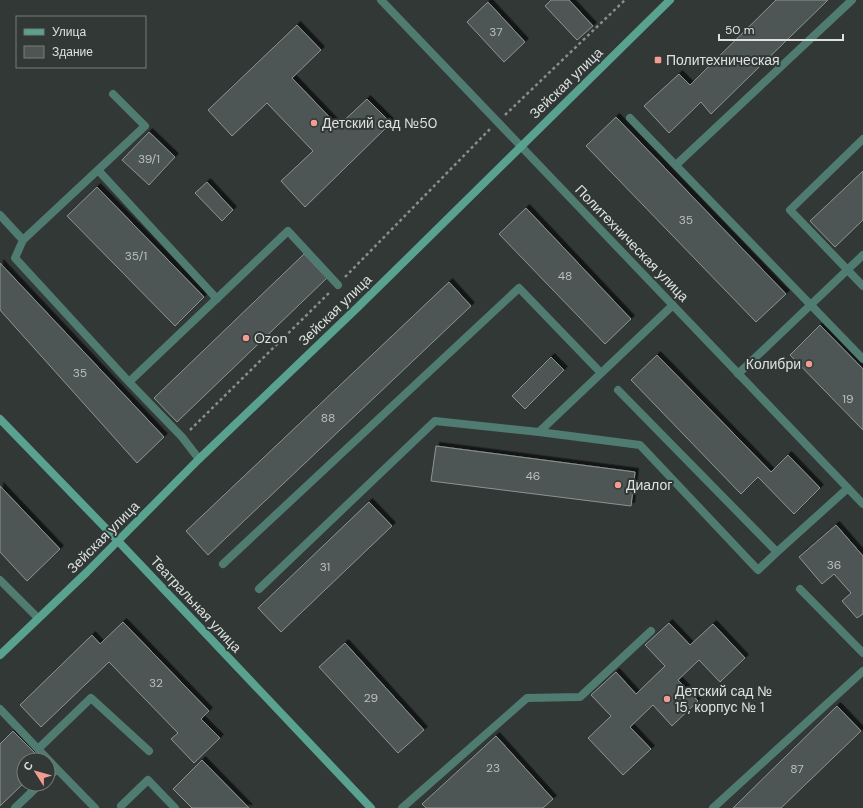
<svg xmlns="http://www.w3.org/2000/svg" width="863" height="808" font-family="'DM Sans',sans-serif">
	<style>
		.building { fill: #4e5654; stroke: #8d9593; filter: url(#shadow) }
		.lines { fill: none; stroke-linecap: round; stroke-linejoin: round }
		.path { stroke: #898f8d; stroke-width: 2.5; stroke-dasharray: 3 3; stroke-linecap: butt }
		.lane { stroke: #507b70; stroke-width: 8 }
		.street { stroke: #507b70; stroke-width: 8 }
		.secondary { stroke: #5aa290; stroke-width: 8 }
		.poi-dot { fill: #f59c92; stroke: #313836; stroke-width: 1.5 }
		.labels { text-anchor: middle; stroke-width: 4; stroke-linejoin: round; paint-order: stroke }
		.number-label { font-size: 12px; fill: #b9bfbd }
		.poi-label { font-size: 14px; fill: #dde2e0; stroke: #313836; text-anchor: start }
		.street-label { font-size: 14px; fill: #dde2e0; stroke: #313836 }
	</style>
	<defs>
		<filter id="shadow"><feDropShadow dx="3.5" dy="-3.5" stdDeviation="0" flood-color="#0009"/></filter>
	</defs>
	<rect width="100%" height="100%" fill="#313836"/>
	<path class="building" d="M551,0H569L593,26L577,40L545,6Z
		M776,0H828L711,114L701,102L669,133L644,106L679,74L690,85Z
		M488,2L525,42L504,62L467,22Z
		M297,25L321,50L292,78L338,126L367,99L391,123L305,207L281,181L313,151L267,103L232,136L208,110Z
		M616,117L786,294L756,322L586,146Z
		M149,132L175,157L149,185L122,160Z
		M863,171V220L835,247L810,221Z
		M207,182L233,210L222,221L195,193Z
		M97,187L204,297L175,326L67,216Z
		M526,208L631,319L605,344L499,234Z
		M304,254L327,278L177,422L154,398Z
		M0,263L164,437L137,463L0,310Z
		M449,282L471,306L208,555L186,531Z
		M820,325L863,369V430L790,355Z
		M657,355L771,472L788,455L820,488L794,514L758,477L741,494L631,380Z
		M551,357L564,370L525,409L512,396Z
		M436,446L635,472L631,506L431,481Z
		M0,486L60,549L27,581L0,552Z
		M369,502L392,526L281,632L258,608Z
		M836,525L863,556V614L857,618L842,601L851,593L834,574L822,584L799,557Z
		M123,622L209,711L201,719L220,738L194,763L171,739L178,733L109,662L41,727L20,705L92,635L100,644Z
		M669,623L690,645L713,624L745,658L720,682L699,660L678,680L698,701L672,726L653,705L630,727L651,749L623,775L588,738L611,716L591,695L616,672L636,694L665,666L645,645Z
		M345,643L424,730L398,753L319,667Z
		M837,706L861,731L781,808H733Z
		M13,731L42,760H24V783L0,806V744Z
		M496,736L553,799L543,808H426L422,804Z
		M202,760L249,808H192L173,789Z"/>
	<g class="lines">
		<path class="path" d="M505,115L625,0
			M345,277L490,129
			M190,430L329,293"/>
		<path class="lane" d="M630,118L863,359
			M863,139L790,210L863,286
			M676,165L852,0
			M98,170L217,299
			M0,215L23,240L15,258L129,382L182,437L199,459
			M23,240L145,126L113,94
			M738,374L863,255
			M129,382L288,231L338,285
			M0,580L38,618
			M800,589L863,653
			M0,709L57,769L48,777
			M38,749L91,698L149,751
			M57,769L95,808
			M121,806L148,780L175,808
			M15,808L40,784
			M402,808L527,698L580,697L651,631
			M713,808L863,671"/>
		<path class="street" d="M381,0L863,504
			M618,390L777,552L848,488
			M539,432L640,445L758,570L777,552
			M223,564L519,288L601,373
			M259,589L435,421L539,432L673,305"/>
		<path class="secondary" d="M0,419L118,541L371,808
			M0,655L87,572L199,459L358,307L670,0"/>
	</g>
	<g class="poi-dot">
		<rect x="654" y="56" width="8" height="8" rx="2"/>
		<circle cx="314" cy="123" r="4"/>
		<circle cx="246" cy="338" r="4"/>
		<circle cx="809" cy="364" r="4"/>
		<circle cx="618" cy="485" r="4"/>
		<circle cx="667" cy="699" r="4"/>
	</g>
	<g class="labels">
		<g class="number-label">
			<text x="496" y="36">37</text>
			<text x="149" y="163">39/1</text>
			<text x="686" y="224">35</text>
			<text x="136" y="260">35/1</text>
			<text x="565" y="280">48</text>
			<text x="80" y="377">35</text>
			<text x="848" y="403">19</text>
			<text x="328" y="422">88</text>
			<text x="533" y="480">46</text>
			<text x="834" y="569">36</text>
			<text x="325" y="571">31</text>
			<text x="156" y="687">32</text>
			<text x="371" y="702">29</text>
			<text x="493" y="772">23</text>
			<text x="797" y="773">87</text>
		</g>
		<g class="poi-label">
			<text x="666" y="65">Политехническая</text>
			<text x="322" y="128">Детский сад №50</text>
			<text x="254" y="343">Ozon</text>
			<text x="801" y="369" text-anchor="end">Колибри</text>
			<text x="626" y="490">Диалог</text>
			<text x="675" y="696">Детский сад №<tspan x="675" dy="16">15, корпус № 1</tspan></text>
		</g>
		<g class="street-label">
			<text transform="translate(566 83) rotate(-44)" y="5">Зейская улица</text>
			<text transform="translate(632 243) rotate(46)" y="5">Политехническая улица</text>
			<text transform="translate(335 310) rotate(-44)" y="5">Зейская улица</text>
			<text transform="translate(103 537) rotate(-45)" y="5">Зейская улица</text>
			<text transform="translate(196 604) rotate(47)" y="5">Театральная улица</text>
		</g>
	</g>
	<rect x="16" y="16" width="130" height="52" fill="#313836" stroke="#767c7a"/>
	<rect x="24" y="29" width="20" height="6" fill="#5aa290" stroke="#767c7a"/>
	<text x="52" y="36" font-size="12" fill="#dde2e0">Улица</text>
	<rect x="24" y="46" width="20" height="12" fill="#4e5654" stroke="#767c7a"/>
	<text x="52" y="56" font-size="12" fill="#dde2e0">Здание</text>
	<g transform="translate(36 772) rotate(307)"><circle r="19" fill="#313836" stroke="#767c7a"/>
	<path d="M0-3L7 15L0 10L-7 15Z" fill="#f59c92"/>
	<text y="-6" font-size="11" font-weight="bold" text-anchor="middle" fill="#dde2e0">С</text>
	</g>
	<path d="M719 34v6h124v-6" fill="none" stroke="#dde2e0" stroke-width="2"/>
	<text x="725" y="34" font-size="12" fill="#dde2e0" stroke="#313836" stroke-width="3" paint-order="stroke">50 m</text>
</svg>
